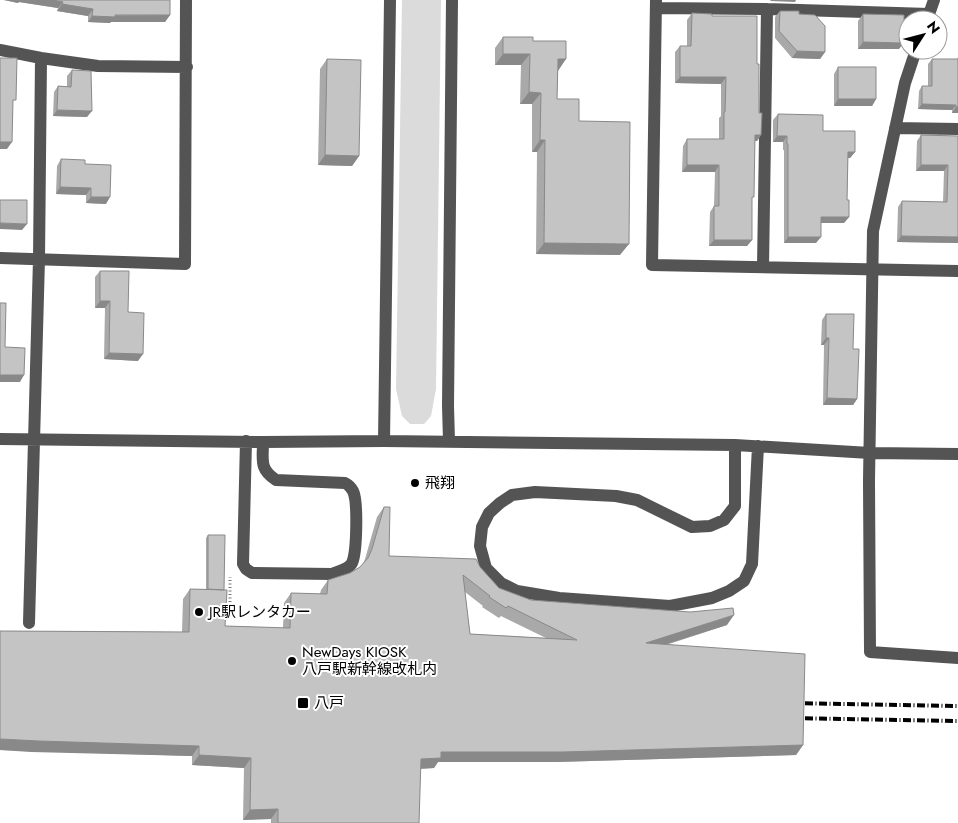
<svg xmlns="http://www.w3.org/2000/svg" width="958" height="823" font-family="Jost,'Noto Sans JP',sans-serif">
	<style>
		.green { fill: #dbdbdb }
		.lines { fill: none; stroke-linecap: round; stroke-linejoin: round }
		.path { stroke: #767676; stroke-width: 3; stroke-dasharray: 1 2.5; stroke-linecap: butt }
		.minor { stroke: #545454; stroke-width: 12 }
		.rail { stroke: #000; stroke-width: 4; stroke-dasharray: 8 2.5 1 2.5; stroke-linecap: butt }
		.wall { fill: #a9a9a9; fill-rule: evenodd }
		.shaded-wall { fill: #898989 }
		.building { fill: #c4c4c4; stroke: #898989; fill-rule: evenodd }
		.poi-dot { fill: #000; stroke: #fff; stroke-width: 2 }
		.labels { text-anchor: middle; stroke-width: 4; stroke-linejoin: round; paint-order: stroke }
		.poi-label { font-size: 15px; fill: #000; stroke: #fff; text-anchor: start }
	</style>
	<rect width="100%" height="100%" fill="#fff"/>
	<path class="green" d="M402,0H441L436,389L431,416L424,424H410L402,416L396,389Z"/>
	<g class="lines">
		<path class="path" d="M230,602V577"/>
		<path class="minor" d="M656,0L652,265L958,271
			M656,8L767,9L929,14
			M927,20L934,0
			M0,50L41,58L98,66L187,67
			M916,50L905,83L873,231L869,481L870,652L958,658
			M895,128L958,129
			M0,258L185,264L186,0
			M763,267L767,9
			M0,439L263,442L384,441L735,445L870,453L958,454
			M246,441L243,564L246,569L252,573L332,574C339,571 349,569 352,563C357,552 358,501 353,491C351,487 349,485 345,483L276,480C259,469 263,460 263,442
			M384,441L390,0
			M449,441L448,406L452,0
			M735,445V506L724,520L710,526L692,527L637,500L616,496L535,492L512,495L500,503L489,513L482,527L480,546L486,568L501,583L517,591L559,598L670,606L712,598L729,591L744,581L752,564L758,446
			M29,623L39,259L41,58"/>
		<path class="rail" d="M791,703L958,706
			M791,718L958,721"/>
	</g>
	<path class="wall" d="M4,0H170V15L165,22H111L110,23L88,22V16L57,11L58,8L19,2L18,3Z
		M780,11L799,14L825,52L820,59L792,58L775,38V17Z
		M692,13L712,16L757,64L759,113L761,135L757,141H755L752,201V240L747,246H709L710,212L714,206L715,172H682L683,146L687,139H719V118L721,116V84L675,83V52L680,46H687V20Z
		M863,14L899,49H858V21Z
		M503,37L533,41L558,71L557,99L579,121L620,255L536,254L537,152H532V104H520L521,65H495V48Z
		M958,57V113H952V110L918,109L919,91L922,86H928V64L932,59H957Z
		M327,59L359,156L352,166L318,165L320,69Z
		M838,67L876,99L872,106H834V74Z
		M72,70L87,117L53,116L54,92L58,86L67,87V76Z
		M778,114L823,131L855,152L850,158H848L847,200L849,217L844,223H821L816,243H784V150H783V142H773V120Z
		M921,135L958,136V243L897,242L898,207L902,201L943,202L944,171H916L917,141Z
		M61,159L85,164L106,204L86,203V195L56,194L57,166Z
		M100,271L128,312L138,361L104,359L105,308H95V277Z
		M826,314L853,349L857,399L853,405H823L824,345H821L822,320Z
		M384,507L389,556L480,567L499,588L531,600L727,625L666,645L803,745L796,755L556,762H438L434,768L420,769L419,823H271V819L243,820L244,768L192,765V756L0,750V631L182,632L183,599L190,589H206V538L208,535L224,590L225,626L283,628L284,603L291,593L320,594L321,590L328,580L350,573L360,567L363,564L365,559L377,517ZM465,592L483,606L482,607L499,618L501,616L546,638L470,634Z"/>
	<path class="shaded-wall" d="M4,0H52L63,2L58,8L19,2L18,3Z
		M771,0H796L795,2L770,1Z
		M62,4L93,9L88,16L57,11Z
		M170,15L165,22H111L110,23L88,22L92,16Z
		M863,42L904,43L899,49H858Z
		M797,51L825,52L820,59L792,58Z
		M503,54H530L521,65H495Z
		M558,59H566L558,71Z
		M680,77H726L721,84L675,83Z
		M529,92L541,93L532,104H520Z
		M838,99H876L872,106H834Z
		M922,104L956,105L952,110L918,109Z
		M956,107H958V113H952Z
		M57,110L92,111L87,117L53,116Z
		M755,135H761L757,141H750Z
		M777,136H787L783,142H773Z
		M540,140H545L537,152H532Z
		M0,142H12L7,149H0Z
		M848,152H855L850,158H843Z
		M325,155L359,156L352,166L318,165Z
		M687,165H719L715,172H682Z
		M921,165H948L944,171H916Z
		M60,187L91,188L86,195L56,194Z
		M91,197H110L106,204L86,203Z
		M821,217H849L844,223H817Z
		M0,223L27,224L22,230L0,229Z
		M901,236L958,237V243L897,242Z
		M788,237H821L816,243H784Z
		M714,240H752L747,246H709Z
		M544,243L629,244L620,255L536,254Z
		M100,301H110L105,308H95Z
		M826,338H829L824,345H821Z
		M109,353L143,354L138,361L104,359Z
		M0,375H24L20,382H0Z
		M827,398L857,399L853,405H823Z
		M734,615L727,625L638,653L646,643Z
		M0,739L199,746L192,756L31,752L0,750Z
		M803,745L796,755L556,762H438L434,768L414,769L421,759L441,752Z
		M199,755L251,758L244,768L192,765Z
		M278,809L271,819L243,820L250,810Z"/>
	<path class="building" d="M52,0H170V15H115V17L92,16L93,9L62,4L63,2Z
		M780,11H799V14L815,15L825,26V52L797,51L779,31Z
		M692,13L712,14V16H757V64H759V113H762L761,135H755L754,197H752V240H714V206H719V165H687V139H724V112H725L726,77H680V46H691Z
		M863,14L904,15V43L863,42Z
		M503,37H533V41H566V59H558L557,99H579V121L630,122L629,244L544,243L545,140H540L541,93L529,92L530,54H503Z
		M0,58H17L16,100H13L12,142H0Z
		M327,59L361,60L359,156L325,155Z
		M932,59H958V107H956V105L922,104V86H932Z
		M838,67H876V99H838Z
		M72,70L91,71L92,111L57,110L58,86L71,87Z
		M778,114L823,115V131H855V152H848L847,200H849V217H821V237H788V144H787V136H777Z
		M921,135L958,136V237L901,236L902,201L947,202L948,165H921Z
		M61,159L85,160V164L111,165L110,197H91V188L60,187Z
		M0,200H27V224L0,223Z
		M100,271H129L128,312L144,313L143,354L109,353L110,301H100Z
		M0,303H6L5,347L25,348L24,375H0Z
		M826,314H854L853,349H859L857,399L827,398L829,338H826Z
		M384,507H390L389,556L476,559L480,567L499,588L531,600L690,612L733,608L734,615L646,643L805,654L803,745L563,752H441V758L421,759L419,823H278V809L250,810L251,758L199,755V746L39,741L0,739V631L189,632L190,589L227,590L225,626L290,628L291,593L327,594L328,580L350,573L360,567L368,558L372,549ZM463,575L490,596L489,597L506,608L508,606L577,640L470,634Z
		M208,535H225L224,590L208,589Z"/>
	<g class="poi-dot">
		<circle cx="415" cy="483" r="5"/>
		<circle cx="199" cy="612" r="5"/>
		<circle cx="292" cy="661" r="5"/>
		<rect x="297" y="697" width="12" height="12" rx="2.5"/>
	</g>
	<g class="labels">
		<g class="poi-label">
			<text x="425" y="488">飛翔</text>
			<text x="209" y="617">JR駅レンタカー</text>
			<text x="302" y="657">NewDays KIOSK<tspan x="302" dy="17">八戸駅新幹線改札内</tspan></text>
			<text x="314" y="708">八戸</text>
		</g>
	</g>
	<g transform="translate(923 35) rotate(54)"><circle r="24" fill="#ffffff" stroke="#999999"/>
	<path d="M0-4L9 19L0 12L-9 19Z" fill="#000000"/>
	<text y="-8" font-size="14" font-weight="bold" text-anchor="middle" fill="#000000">N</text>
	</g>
</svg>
